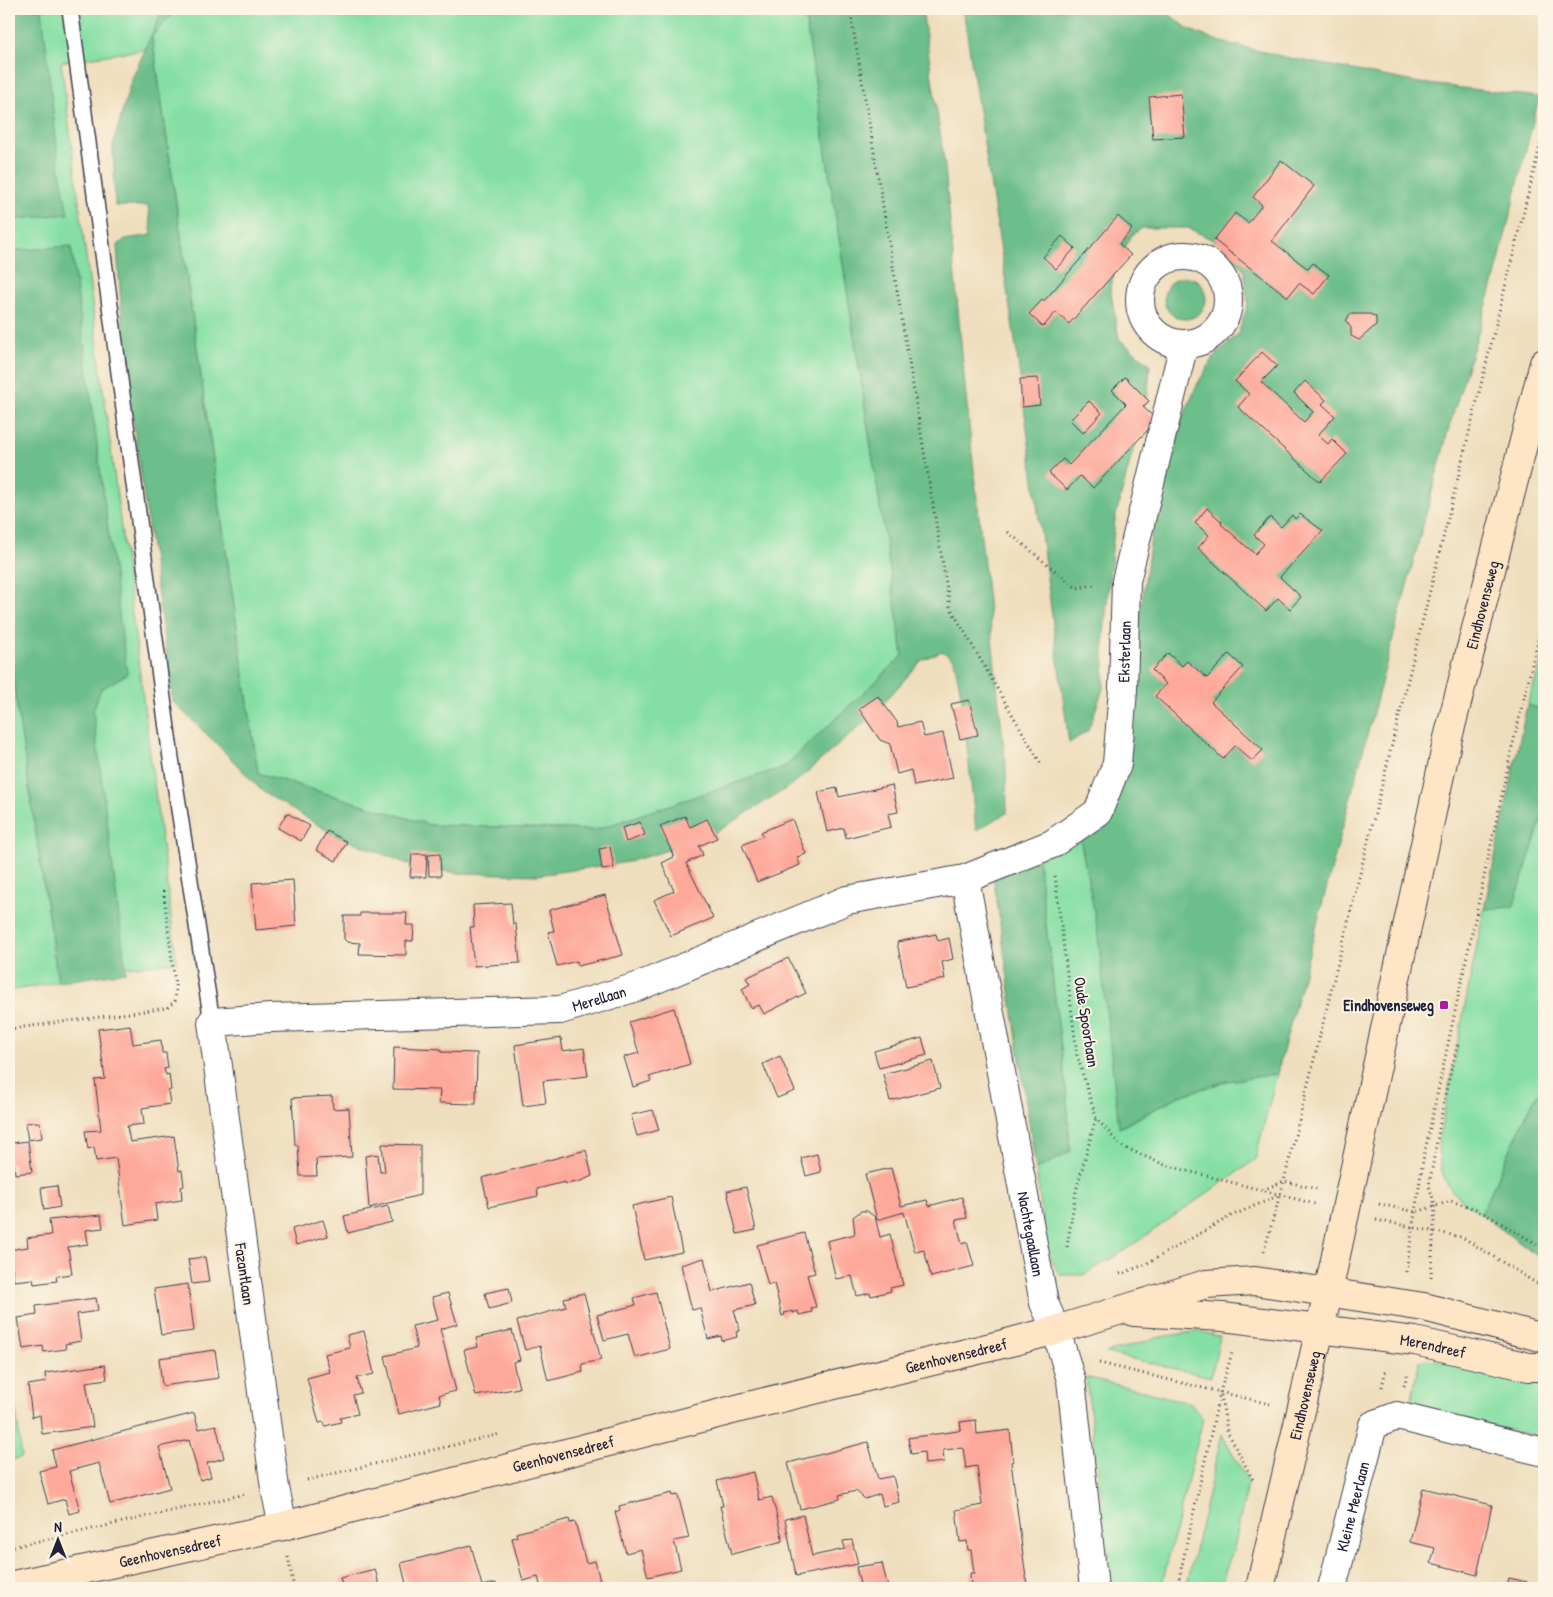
<svg xmlns="http://www.w3.org/2000/svg" width="1553" height="1597" font-family="'Patrick Hand',sans-serif">
	<style>
		.green { fill: #85dfa4; stroke: #548070 }
		.forest { fill: #6cbe8a; stroke: #477062 }
		.building { fill: #fda89a }
		.lines { fill: none; stroke-linecap: round; stroke-linejoin: round }
		.lane-casing { stroke: #413e4e; stroke-width: 18 }
		.street-casing { stroke: #413e4e; stroke-width: 30 }
		.secondary-casing { stroke: #413e4e; stroke-width: 30 }
		.path { stroke: #413e4e; stroke-width: 3; stroke-dasharray: 1 4; stroke-linecap: butt }
		.lane { stroke: #fff; stroke-width: 15 }
		.street { stroke: #fff; stroke-width: 28 }
		.secondary { stroke: #fde5c5; stroke-width: 28 }
		.poi-dot { fill: #b5179e; stroke: #fcf5e5; stroke-width: 2 }
		.labels { text-anchor: middle; stroke-width: 4; stroke-linejoin: round; paint-order: stroke }
		.street-label { font-size: 16px; fill: #22223b; stroke: #fcf5e5 }
		.poi-label { font-size: 16px; font-weight: bold; fill: #22223b; stroke: #fcf5e5; text-anchor: end }
	</style>
	<rect width="100%" height="100%" fill="#fcf5e5"/>
	<filter id="ink" filterUnits="userSpaceOnUse"><feTurbulence type="fractalNoise" baseFrequency=".02" numOctaves="2"/><feDisplacementMap in="SourceGraphic" scale="10" xChannelSelector="R" yChannelSelector="G"/><feConvolveMatrix kernelMatrix="1 2 1 2 8 2 1 2 1" color-interpolation-filters="sRGB"/></filter>
	<filter id="wash" filterUnits="userSpaceOnUse"><feTurbulence type="fractalNoise" baseFrequency=".0096" numOctaves="4" result="noise"/><feDisplacementMap in="SourceGraphic" scale="20" xChannelSelector="R" yChannelSelector="G"/><feGaussianBlur stdDeviation="1.12" result="paint"/><feColorMatrix in="noise" values="0 0 0 0 0 0 0 0 0 0 0 0 0 0 0 0 0 1.4 0 .05"/><feComposite in="paint" operator="in"/></filter>
	<g filter="url(#wash)">
		<rect width="100%" height="100%" fill="#efdebd"/>
		<path class="green" d="M9,9H804L903,656L784,767L595,830L430,825L258,773L154,48L61,62L177,962L70,973L9,479Z
			M9,653L58,982L9,991Z
			M1544,655V717L1538,708L1527,705Z
			M1544,812V1090L1538,1093L1528,1111L1481,1214C1449,1193 1440,1182 1438,1143L1484,909L1513,907Z
			M1080,838L1097,926L1120,1128L1179,1096L1227,1081L1277,1074L1255,1160L1119,1254L1083,1275H1060L1047,1252L1036,1170L1070,1152L1067,1097L1038,859Z
			M1200,1331L1220,1337L1211,1377L1106,1353L1160,1337Z
			M9,1357L22,1457L9,1461Z
			M1428,1359L1544,1382V1438L1410,1407L1419,1362Z
			M1086,1377L1191,1403L1203,1419L1161,1588H1112Z
			M1222,1434L1248,1481L1234,1548L1219,1588H1186Z"/>
		<path class="forest" d="M9,9H42L59,166L68,214L9,220Z
			M163,9H177L152,36L258,773L430,825L595,830L784,767L903,656L804,9H922L945,167L966,397L1006,768L1007,813L976,830L962,699L954,660L942,651L922,660L872,716L792,785L705,839L628,862L538,875L458,873L410,865L333,834L263,792L215,742L173,702L125,363L117,246L125,239L152,235L148,206H115L113,145L131,81Z
			M963,9H1162L1190,30L1218,41L1285,57L1420,83L1539,97L1494,281L1450,424L1277,1074L1227,1081L1179,1096L1119,1128L1097,926L1080,838L1113,805L1153,523L1175,436L1198,383L1213,358L1238,334L1248,304L1244,270L1219,243L1188,228H1142L1131,236L1119,259L1110,287L1119,339L1150,364L1148,393L1115,519L1104,633V686L1088,731L1069,743L1016,347Z
			M71,246L127,674L101,689L93,711L126,972L58,982L9,653V251Z
			M1164 298a21 21 0 1 1 42 0a21 21 0 1 1-42 0Z
			M1527,705L1538,708L1544,717V812L1513,907L1484,909Z
			M1038,859L1067,1097L1070,1152L1036,1170L992,868Z
			M1544,1090V1261L1481,1214L1528,1111L1538,1093Z"/>
		<g id="blocks">
			<path class="building" d="M1181,94L1185,137L1153,139L1149,97Z
				M1281,160L1314,186L1272,241L1308,269L1313,263L1329,275L1314,294L1299,283L1288,297L1214,240L1235,213L1248,223L1262,205L1253,197Z
				M1118,216L1132,229L1119,244L1131,255L1069,324L1056,312L1043,327L1029,314L1043,299L1044,301Z
				M1062,236L1075,248L1056,269L1043,257Z
				M1350,314H1370L1376,317V325L1359,340L1351,336V328L1346,321Z
				M1262,352L1277,366L1261,382L1304,422L1313,412L1294,393L1305,381L1326,400L1322,404L1335,416L1318,435L1328,444L1332,439L1347,454L1320,482L1238,407L1249,394L1235,381Z
				M1125,377L1149,401L1143,407L1157,420L1093,488L1080,476L1067,490L1049,473L1063,459L1069,465L1126,404L1112,390Z
				M1038,378L1040,405L1022,407L1020,379Z
				M1089,401L1102,413L1083,433L1070,420Z
				M1207,508L1222,522L1221,524L1255,554L1264,544L1254,535L1270,517L1281,527L1292,515L1295,519L1300,514L1323,531L1280,577L1301,597L1290,609L1278,598L1266,611L1198,548L1209,535L1195,523Z
				M1168,653L1182,666L1187,661L1207,678L1229,654L1243,667L1211,702L1263,750L1252,761L1235,746L1223,759L1155,696L1166,684L1152,670Z
				M878,696L897,722L898,727L920,722L924,737L943,733L953,778L914,786L911,770L897,774L890,744L880,740L859,709Z
				M969,700L978,735L960,739L951,704Z
				M892,785L898,812L888,814L891,827L846,838L844,828L827,832L818,792L837,788L839,797Z
				M287,813L310,826L301,841L278,828Z
				M685,816L690,827L707,819L717,838L699,846L703,855L686,863L713,918L671,936L654,900L674,891L662,863L674,857L660,826Z
				M792,819L806,854L797,857L800,865L757,882L742,845L763,836L761,832Z
				M640,822L645,835L626,842L622,828Z
				M327,831L347,842L336,861L316,850Z
				M610,847L614,868L602,870L599,849Z
				M412,854H427L426,877H410Z
				M440,854L441,876H429L428,855Z
				M293,880L296,926L256,930L252,883Z
				M605,895L623,955L578,966L577,961L557,966L548,932L554,931L549,910Z
				M511,903L513,924H516L520,963L474,966L470,927H474L473,905Z
				M360,913H407L406,925H414V927L413,941H406V955L359,954L360,943L347,942L344,939V916H360Z
				M936,934L938,941L949,938L953,959L942,962L945,979L906,987L897,942Z
				M788,958L806,993L764,1014L759,1005L751,1008L742,989L750,984L746,978Z
				M674,1008L690,1064L649,1077L651,1081L633,1087L624,1057L639,1053L629,1022Z
				M130,1025L133,1044L161,1040L162,1053H166L168,1068L164,1069L166,1075L169,1074L171,1090L168,1091L170,1104L142,1108L144,1124L127,1126L130,1142L174,1136L179,1171L182,1170L184,1186L181,1187L182,1200L155,1204L157,1220L125,1225L116,1158L96,1161L94,1147L88,1149L85,1131L101,1130L95,1080L105,1079L98,1029Z
				M561,1038L563,1051L584,1048L588,1076L543,1081L546,1103L523,1106L515,1045Z
				M922,1038L927,1055L879,1068L874,1051Z
				M394,1047L441,1049V1052L477,1053L476,1104L439,1103L440,1090L393,1089Z
				M780,1056L795,1091L777,1098L763,1064Z
				M933,1061L940,1088L890,1101L883,1074Z
				M332,1096L333,1109L349,1108L352,1157L316,1159L317,1176H300L298,1145H295L292,1098Z
				M653,1110L659,1130L637,1136L631,1115Z
				M40,1122L42,1138L28,1140L25,1123Z
				M9,1131L12,1143L28,1141L32,1172L15,1174L14,1164H9Z
				M382,1144L420,1145V1195L369,1208L365,1156L378,1154L380,1172H385Z
				M586,1150L592,1176L581,1181L566,1184L565,1182L537,1189L538,1196L489,1207L482,1178Z
				M817,1154L821,1172L806,1176L801,1158Z
				M891,1168L901,1206L927,1200L929,1206L962,1197L967,1218L956,1220L962,1244L967,1242L974,1266L931,1277L924,1250L915,1252L904,1212L877,1220L865,1174Z
				M57,1186L60,1207L44,1210L41,1188Z
				M746,1187L756,1230L737,1234L727,1191Z
				M671,1197L682,1252L644,1260L632,1206Z
				M388,1206L392,1222L348,1233L344,1216Z
				M861,1211H867L875,1217L880,1237L890,1234L903,1285L890,1288L891,1291L871,1296L870,1293L857,1296L852,1276L836,1279L827,1241L855,1234L853,1217Z
				M101,1215L103,1228L86,1230L88,1244L68,1247L72,1274L56,1276L57,1281L34,1284L33,1279L14,1281L9,1250L28,1247L27,1238L51,1235L49,1220Z
				M323,1220L328,1236L296,1245L292,1229Z
				M804,1233L815,1273L807,1275L816,1307L811,1308L812,1312L799,1315L798,1311L793,1313V1311L784,1313L785,1315L782,1316L774,1283L768,1285L757,1245Z
				M205,1257L209,1282L192,1284L188,1259Z
				M704,1258L712,1292L749,1282L755,1305L734,1310L740,1331L736,1332L737,1337L722,1341L721,1336L708,1339L700,1308L692,1310L681,1265Z
				M188,1284L194,1331L161,1335L154,1289Z
				M509,1288L512,1303L489,1309L485,1293Z
				M656,1292L670,1349L635,1358L628,1334L604,1340L597,1315L636,1305L634,1298Z
				M448,1293L457,1324L440,1329L456,1391L439,1395L441,1403L399,1414L385,1356L417,1348L412,1326L438,1320L432,1297Z
				M584,1293L601,1360L582,1364L583,1372L548,1381L540,1346L525,1350L517,1321L566,1307L564,1298Z
				M96,1298L98,1311L77,1314L81,1341L65,1344L66,1349L44,1352L43,1346L23,1349L18,1318L37,1315L36,1306Z
				M512,1330L520,1360L513,1362L519,1388L476,1396L464,1350L478,1347L476,1338Z
				M364,1331L374,1374L357,1378L361,1393L353,1395L358,1414L340,1418L341,1422L325,1426L324,1422L319,1423L307,1378L330,1372L325,1354L350,1348L347,1335Z
				M215,1350L219,1378L162,1386L159,1358Z
				M105,1365L107,1379L86,1382L93,1427L42,1434L40,1415L32,1417L28,1385L46,1382L45,1373Z
				M194,1413L199,1429L216,1425L224,1458L207,1463L211,1477L200,1480L189,1440L159,1447L170,1488L110,1504L99,1463L69,1471L80,1511L69,1514L65,1499L48,1504L39,1471L56,1467L52,1450Z
				M976,1420L977,1434L1010,1430L1013,1461L1011,1462L1027,1586L1016,1588H971L970,1573H974L971,1550H968L967,1541L960,1542L956,1510L982,1505L977,1466L966,1468L963,1448L943,1450L944,1462L925,1464L924,1452L911,1454L908,1438L958,1431L961,1429L960,1422Z
				M868,1442L878,1479L893,1476L899,1502L883,1506L880,1494L865,1499L856,1491L839,1495L840,1499L800,1509L788,1463Z
				M753,1472L759,1500L772,1497L783,1541L732,1554L720,1506H723L717,1481Z
				M1423,1488L1492,1505L1477,1575L1431,1563L1435,1548L1410,1542Z
				M672,1493L673,1496L678,1495L689,1538L674,1541L681,1569L648,1577L641,1549L626,1553L615,1512L620,1510L619,1506Z
				M803,1515L812,1556L845,1549L843,1541L852,1540L858,1564L796,1576L785,1519Z
				M569,1519L570,1523L575,1522L586,1563L595,1561L602,1588H541L538,1577L523,1581L512,1538L517,1537L516,1533Z
				M471,1545L482,1586L496,1583L497,1588H407L401,1563Z
				M882,1563L888,1588H861L856,1567Z
				M375,1569L380,1588H343L340,1578Z
				M1544,1570V1588L1540,1587Z
				M1509,1578L1527,1582L1525,1588H1507Z"/>
		</g>
	</g>
	<g filter="url(#ink)">
		<use href="#blocks" fill-opacity="0" stroke="#413e4e" stroke-width="1"/>
		<g class="lines">
			<g class="lane-casing">
				<path id="lane" d="M70,9L171,758L212,1022"/>
			</g>
			<g class="street-casing">
				<g id="street">
					<circle cx="1184" cy="300" r="44"/>
					<path id="s1" d="M965,879L1044,1303L1056,1330L1071,1380L1094,1588"/>
					<path id="s2" d="M283,1526L275,1488L212,1022L271,1018L560,1010L637,987L847,900L965,879L1052,844L1098,812L1117,764L1123,690L1126,581L1184,344"/>
					<path id="s3" d="M1332,1588L1373,1425L1397,1416L1544,1452"/>
				</g>
			</g>
			<g class="secondary-casing">
				<g id="secondary">
					<path id="s4" d="M1134,1312L1223,1317L1415,1341L1529,1367H1544"/>
					<path id="s5" d="M9,1586L283,1526L748,1406L1003,1344L1056,1330L1206,1284L1255,1281L1424,1307L1544,1338"/>
					<path id="s6" d="M1260,1588L1320,1329L1448,738L1544,363"/>
				</g>
			</g>
			<path class="path" d="M850,9L950,607L1041,764
				M1008,532L1076,588L1095,585
				M1055,876L1077,1055L1096,1118L1121,1146L1165,1165L1315,1204
				M9,1029L167,1008L175,1001L176,992L163,888
				M1263,1190L1284,1181L1317,1189
				M1379,1204L1416,1212L1451,1201L1476,1209L1544,1248
				M1376,1220L1462,1237L1544,1288
				M1067,1247L1076,1191L1096,1118
				M1264,1251L1284,1181L1544,130
				M1406,1272L1423,1160L1511,752L1544,615
				M1120,1274L1144,1265L1231,1216L1280,1195
				M1431,1277L1435,1205L1429,1186L1445,1095L1458,1042
				M1099,1363L1270,1404
				M1404,1386L1408,1373
				M1382,1387L1386,1369
				M1221,1395L1227,1431L1253,1480
				M307,1480L500,1434
				M9,1548L245,1494
				M288,1557L294,1588
				M1177,1588L1220,1392L1233,1350"/>
			<use href="#lane" class="lane"/>
			<use href="#street" class="street"/>
			<use href="#secondary" class="secondary"/>
		</g>
	</g>
	<rect class="poi-dot" x="1439" y="1000" width="10" height="10" rx="2.5"/>
	<g class="labels">
		<g class="street-label">
			<text dy="6" stroke="none"><textPath href="#s6" startOffset="1008">Eindhovenseweg</textPath></text>
			<text dy="6" stroke="none"><textPath href="#s2" startOffset="1599">Eksterlaan</textPath></text>
			<text dy="6" stroke="none"><textPath href="#s2" startOffset="898">Merellaan</textPath></text>
			<text transform="translate(1087 1022) rotate(81)" y="6">Oude Spoorbaan</text>
			<text dy="6" stroke="none"><textPath href="#s1" startOffset="361">Nachtegaallaan</textPath></text>
			<text transform="translate(245 1274) rotate(82)" y="6">Fazantlaan</text>
			<text dy="6" stroke="none"><textPath href="#s4" startOffset="301">Merendreef</textPath></text>
			<text dy="6" stroke="none"><textPath href="#s5" startOffset="975">Geenhovensedreef</textPath></text>
			<text dy="6" stroke="none"><textPath href="#s6" startOffset="198">Eindhovenseweg</textPath></text>
			<text dy="6" stroke="none"><textPath href="#s5" startOffset="570">Geenhovensedreef</textPath></text>
			<text dy="6" stroke="none"><textPath href="#s3" startOffset="84">Kleine Meerlaan</textPath></text>
			<text dy="6" stroke="none"><textPath href="#s5" startOffset="165">Geenhovensedreef</textPath></text>
		</g>
		<g class="poi-label">
			<text x="1434" y="1011">Eindhovenseweg</text>
		</g>
	</g>
	<rect width="1553" height="1597" fill="none" stroke="#fcf5e5" stroke-width="30"/>
	<g transform="translate(58 1540)" stroke="#fcf5e5" stroke-width="4" paint-order="stroke">
	<path d="M0-4L9 19L0 12L-9 19Z" fill="#22223b"/>
	<text y="-8" font-size="14" font-weight="bold" text-anchor="middle" fill="#22223b">N</text>
	</g>
</svg>
